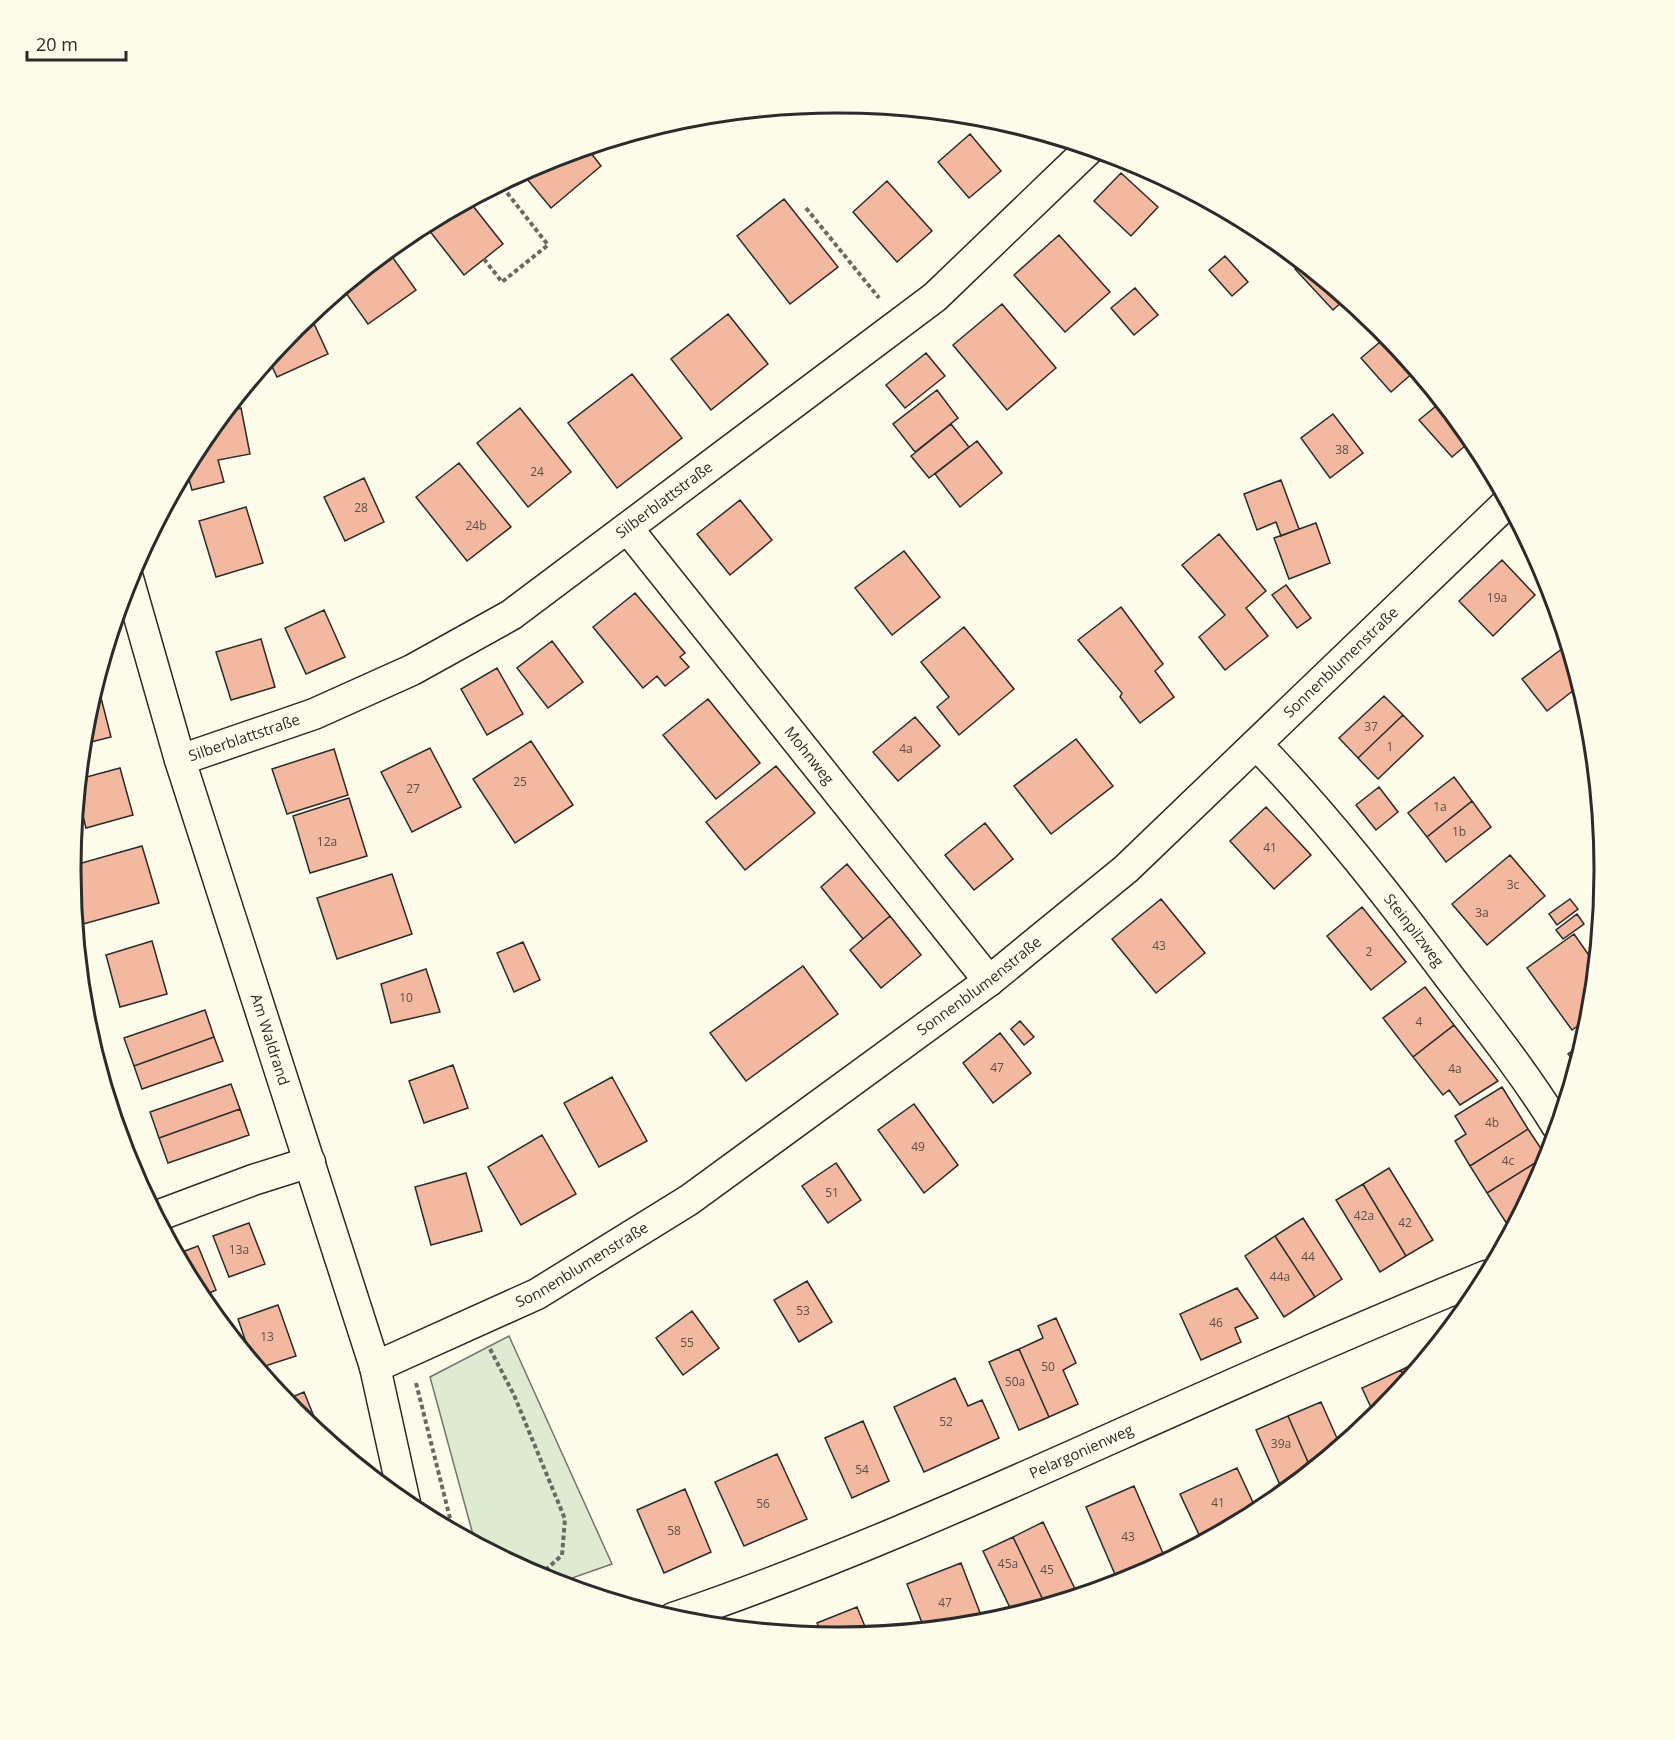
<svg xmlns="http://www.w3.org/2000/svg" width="1675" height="1740" font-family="'Open Sans',sans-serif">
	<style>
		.green { fill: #deebd1; stroke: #74746e; stroke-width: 1.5 }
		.building { fill: #f2b8a0; stroke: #2b2b2b; stroke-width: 1.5 }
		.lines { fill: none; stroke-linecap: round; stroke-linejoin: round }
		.street-casing { stroke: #2b2b2b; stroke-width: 33 }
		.path { stroke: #6a6964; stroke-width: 4; stroke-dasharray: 4.5 3; stroke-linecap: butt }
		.street { stroke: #fdfbea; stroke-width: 30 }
		.labels { text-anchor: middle; stroke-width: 4.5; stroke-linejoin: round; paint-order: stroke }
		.number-label { font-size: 12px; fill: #5d4e48 }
		.street-label { font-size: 15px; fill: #2b2b2b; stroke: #fdfbea }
		.rim { fill: none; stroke: #2b2b2b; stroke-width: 3 }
	</style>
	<rect width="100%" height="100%" fill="#fdfbea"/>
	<path class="green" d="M509,1336L612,1564L558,1583L544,1578L475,1542L430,1377Z"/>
	<path class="building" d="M970,134L1001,171L969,198L938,162Z
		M587,148L601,166L551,208L522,173L544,161Z
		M1121,173L1158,207L1131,236L1094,201Z
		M887,181L932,231L897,262L853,212Z
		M784,199L838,267L790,304L737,236Z
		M469,201L503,244L464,275L425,225Z
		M1059,235L1110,292L1065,332L1014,275Z
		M388,251L416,290L368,324L343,289Z
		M1225,256L1248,282L1232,296L1209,270Z
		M1301,263L1345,299L1333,310L1295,269Z
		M1135,288L1158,315L1134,335L1111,308Z
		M1002,304L1056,368L1007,410L953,345Z
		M728,314L768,364L711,410L671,359Z
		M310,315L328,354L277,377L269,360L295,327Z
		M1387,336L1415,371L1391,392L1361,358Z
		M926,353L945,376L905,408L886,385Z
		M632,374L682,438L617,488L568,423Z
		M937,390L958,418L915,452L893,424Z
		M1441,402L1472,440L1452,457L1419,420Z
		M241,408L250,454L218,460L224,482L192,490L186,469L200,444L226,412Z
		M520,408L571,472L528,507L477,443Z
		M1333,414L1363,453L1330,478L1301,438Z
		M951,424L969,447L929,478L911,456Z
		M977,441L1002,473L960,507L935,474Z
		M459,463L511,527L467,561L416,497Z
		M364,478L384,522L345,541L324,497Z
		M1281,480L1299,529L1281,536L1276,522L1257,530L1244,494Z
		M740,500L772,540L730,575L697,534Z
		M246,507L263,563L216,577L199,521Z
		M1316,523L1330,563L1289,579L1274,538Z
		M1219,534L1266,591L1246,608L1268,636L1225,670L1199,637L1225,615L1182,565Z
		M904,551L940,597L892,635L855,588Z
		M1502,560L1535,595L1493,636L1459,601Z
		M1286,585L1311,618L1297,628L1272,595Z
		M635,593L685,653L680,657L689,667L665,686L657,676L643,688L593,627Z
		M1121,607L1163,664L1155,671L1174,697L1140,723L1120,697L1122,693L1078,640Z
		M324,610L345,657L306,674L285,628Z
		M964,627L1014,689L959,735L937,707L949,697L921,662Z
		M261,639L275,687L231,700L216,652Z
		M552,641L583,682L548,708L517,668Z
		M1567,645L1579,686L1547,711L1522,679Z
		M497,668L523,714L487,735L461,689Z
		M97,682L111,737L83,744L85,720Z
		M1384,696L1403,715L1358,758L1339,738Z
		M708,699L760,763L716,799L663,735Z
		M1403,715L1423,736L1378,779L1358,758Z
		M915,717L940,746L898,781L873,752Z
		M1076,739L1113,786L1051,834L1014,786Z
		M531,741L573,805L515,843L473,779Z
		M430,748L461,807L412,832L381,772Z
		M334,749L348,795L287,814L272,769Z
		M776,766L815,813L745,870L706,822Z
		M120,768L133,815L86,828L78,796L79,779Z
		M1454,777L1472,801L1427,837L1408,813Z
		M1379,787L1398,812L1376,830L1356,805Z
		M349,798L367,856L310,873L293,816Z
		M1472,801L1491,827L1446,862L1427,837Z
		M1266,807L1311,855L1274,889L1230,841Z
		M985,823L1013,859L974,890L945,855Z
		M142,846L159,903L76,926L71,866Z
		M1510,855L1545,896L1487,945L1452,904Z
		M847,864L890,916L863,939L821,887Z
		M392,874L412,934L337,959L317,898Z
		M1161,899L1205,953L1156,993L1112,939Z
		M1570,899L1578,909L1557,925L1549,914Z
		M1362,907L1406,962L1371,990L1327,936Z
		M1577,914L1584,924L1563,939L1556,930Z
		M890,916L921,955L881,988L850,950Z
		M1574,934L1595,964L1590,1017L1572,1030L1527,968Z
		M152,941L167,994L120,1007L106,955Z
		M523,942L540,980L514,992L497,953Z
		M803,966L838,1014L746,1081L710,1033Z
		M426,969L440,1012L391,1023L381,984Z
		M1425,987L1454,1025L1413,1057L1383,1018Z
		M205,1010L214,1037L134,1066L124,1038Z
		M1020,1021L1034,1037L1024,1045L1011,1029Z
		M1454,1025L1498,1081L1460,1105L1449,1090L1443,1095L1413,1057Z
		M1000,1033L1031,1073L993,1103L963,1063Z
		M214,1037L223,1061L142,1089L134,1066Z
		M1583,1043L1576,1064L1568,1054Z
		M453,1065L468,1108L424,1123L409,1081Z
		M612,1077L647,1141L599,1167L564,1103Z
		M231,1084L240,1109L159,1138L150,1112Z
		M1502,1087L1528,1129L1470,1166L1455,1141L1466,1134L1455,1116Z
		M914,1104L958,1165L924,1193L878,1130Z
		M240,1109L249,1135L168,1163L159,1138Z
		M1528,1129L1546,1156L1487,1193L1470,1166Z
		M542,1135L576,1194L521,1225L488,1167Z
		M1546,1156V1164L1517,1217L1507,1224L1487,1193Z
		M836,1163L861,1200L828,1223L802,1186Z
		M1389,1168L1433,1240L1406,1256L1363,1184Z
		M466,1173L482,1231L431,1245L415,1187Z
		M1363,1184L1406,1256L1380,1272L1336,1200Z
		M1303,1218L1342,1279L1315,1297L1275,1236Z
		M249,1223L265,1264L229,1277L213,1236Z
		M1275,1236L1315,1297L1284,1317L1245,1256Z
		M198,1246L216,1290L200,1297L177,1254Z
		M807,1281L832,1322L799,1342L774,1300Z
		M1237,1288L1258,1318L1235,1328L1241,1342L1201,1360L1180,1314Z
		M278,1305L296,1356L259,1368L252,1360L238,1319Z
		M692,1311L719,1348L683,1375L656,1338Z
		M1056,1318L1076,1363L1063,1370L1078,1404L1049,1417L1019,1349L1043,1338L1038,1326Z
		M1019,1349L1049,1417L1019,1430L989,1362Z
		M1423,1359L1406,1380L1401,1370Z
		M1401,1370L1406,1380L1375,1416L1362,1388Z
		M955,1378L968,1406L982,1400L999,1438L924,1472L894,1407Z
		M304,1392L317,1424L312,1426L285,1400Z
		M1321,1402L1340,1445L1311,1469L1288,1416Z
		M1288,1416L1311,1469L1283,1492L1256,1430Z
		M863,1421L889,1481L852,1498L825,1438Z
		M777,1454L807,1519L744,1546L715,1482Z
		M1237,1468L1257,1511L1202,1541L1180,1494Z
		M1134,1486L1165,1558L1117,1579L1086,1507Z
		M685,1489L711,1552L664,1573L637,1510Z
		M1043,1522L1075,1589L1045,1604L1013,1537Z
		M1013,1537L1045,1604L1013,1614L983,1551Z
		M961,1563L984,1623L924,1628L907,1584Z
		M857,1607L868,1634L822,1635L817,1623Z"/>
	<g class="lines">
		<g class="street-casing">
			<g id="street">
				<path id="s1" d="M628,529L989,981"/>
				<path id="s2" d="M128,578L180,760L375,1367L405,1503"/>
				<path id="s3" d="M1257,745C1327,817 1389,897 1450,978C1487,1026 1525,1074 1557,1126"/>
				<path id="s4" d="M180,760L314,714L412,670L511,615L935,297L1089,149"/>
				<path d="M157,1216L253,1180L310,1162"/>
				<path id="s5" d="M375,1367L537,1294L689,1200L989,981L1126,869L1507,503"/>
				<path id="s6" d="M673,1618C826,1566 974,1500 1121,1434C1242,1380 1363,1326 1486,1276"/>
			</g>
		</g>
		<path class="path" d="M806,208L879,298
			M484,259L502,282L548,245L501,185
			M490,1349L514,1395L565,1519L562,1555L539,1576
			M416,1383L453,1530"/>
		<use href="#street" class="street"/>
	</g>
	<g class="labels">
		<g class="number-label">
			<text x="1342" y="454">38</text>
			<text x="537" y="476">24</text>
			<text x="361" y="512">28</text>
			<text x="476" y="530">24b</text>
			<text x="1497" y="602">19a</text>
			<text x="1371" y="731">37</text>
			<text x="1390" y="751">1</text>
			<text x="906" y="753">4a</text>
			<text x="520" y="786">25</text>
			<text x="413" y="793">27</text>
			<text x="1440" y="811">1a</text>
			<text x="1459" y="836">1b</text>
			<text x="327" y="846">12a</text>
			<text x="1270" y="852">41</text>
			<text x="1513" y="889">3c</text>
			<text x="1482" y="917">3a</text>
			<text x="1159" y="950">43</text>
			<text x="1369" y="956">2</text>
			<text x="406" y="1002">10</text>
			<text x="1419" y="1026">4</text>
			<text x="997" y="1072">47</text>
			<text x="1455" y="1073">4a</text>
			<text x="1492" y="1127">4b</text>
			<text x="918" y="1151">49</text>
			<text x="1508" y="1165">4c</text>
			<text x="832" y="1197">51</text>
			<text x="1364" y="1220">42a</text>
			<text x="1405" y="1227">42</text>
			<text x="239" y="1254">13a</text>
			<text x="1308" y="1261">44</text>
			<text x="1280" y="1281">44a</text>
			<text x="803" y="1315">53</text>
			<text x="1216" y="1327">46</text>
			<text x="267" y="1341">13</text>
			<text x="687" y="1347">55</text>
			<text x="1048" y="1371">50</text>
			<text x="1015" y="1386">50a</text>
			<text x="946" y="1426">52</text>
			<text x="1281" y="1448">39a</text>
			<text x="862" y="1474">54</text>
			<text x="1218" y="1507">41</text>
			<text x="763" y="1508">56</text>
			<text x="674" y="1535">58</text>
			<text x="1128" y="1541">43</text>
			<text x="1008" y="1568">45a</text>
			<text x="1047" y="1574">45</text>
			<text x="945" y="1607">47</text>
		</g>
		<g class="street-label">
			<text dy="5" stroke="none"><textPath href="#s4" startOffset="554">Silberblattstraße</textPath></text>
			<text dy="5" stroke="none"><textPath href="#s5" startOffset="1203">Sonnenblumenstraße</textPath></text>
			<text dy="5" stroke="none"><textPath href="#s4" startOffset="68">Silberblattstraße</textPath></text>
			<text dy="5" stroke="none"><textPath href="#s1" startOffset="290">Mohnweg</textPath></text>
			<text dy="5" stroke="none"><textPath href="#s3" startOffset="243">Steinpilzweg</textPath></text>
			<text dy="5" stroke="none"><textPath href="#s5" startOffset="717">Sonnenblumenstraße</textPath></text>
			<text dy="5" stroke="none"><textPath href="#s2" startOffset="483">Am Waldrand</textPath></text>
			<text dy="5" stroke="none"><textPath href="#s5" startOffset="231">Sonnenblumenstraße</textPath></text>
			<text dy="5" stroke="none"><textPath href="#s6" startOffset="441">Pelargonienweg</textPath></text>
		</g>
	</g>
	<path d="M0 0H1675V1740H0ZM837 113H838A756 756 0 0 1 1594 869V871A756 756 0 0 1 838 1627H837A756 756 0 0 1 81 871V869A756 756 0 0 1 837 113Z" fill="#fdfbea" fill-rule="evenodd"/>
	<path class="rim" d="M837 113H838A756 756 0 0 1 1594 869V871A756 756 0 0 1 838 1627H837A756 756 0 0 1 81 871V869A756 756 0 0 1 837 113Z"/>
	<path d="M27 51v9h99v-9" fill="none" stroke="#2b2b2b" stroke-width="3"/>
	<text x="36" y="51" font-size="18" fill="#2b2b2b" stroke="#fdfbea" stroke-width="4.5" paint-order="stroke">20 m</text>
</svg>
